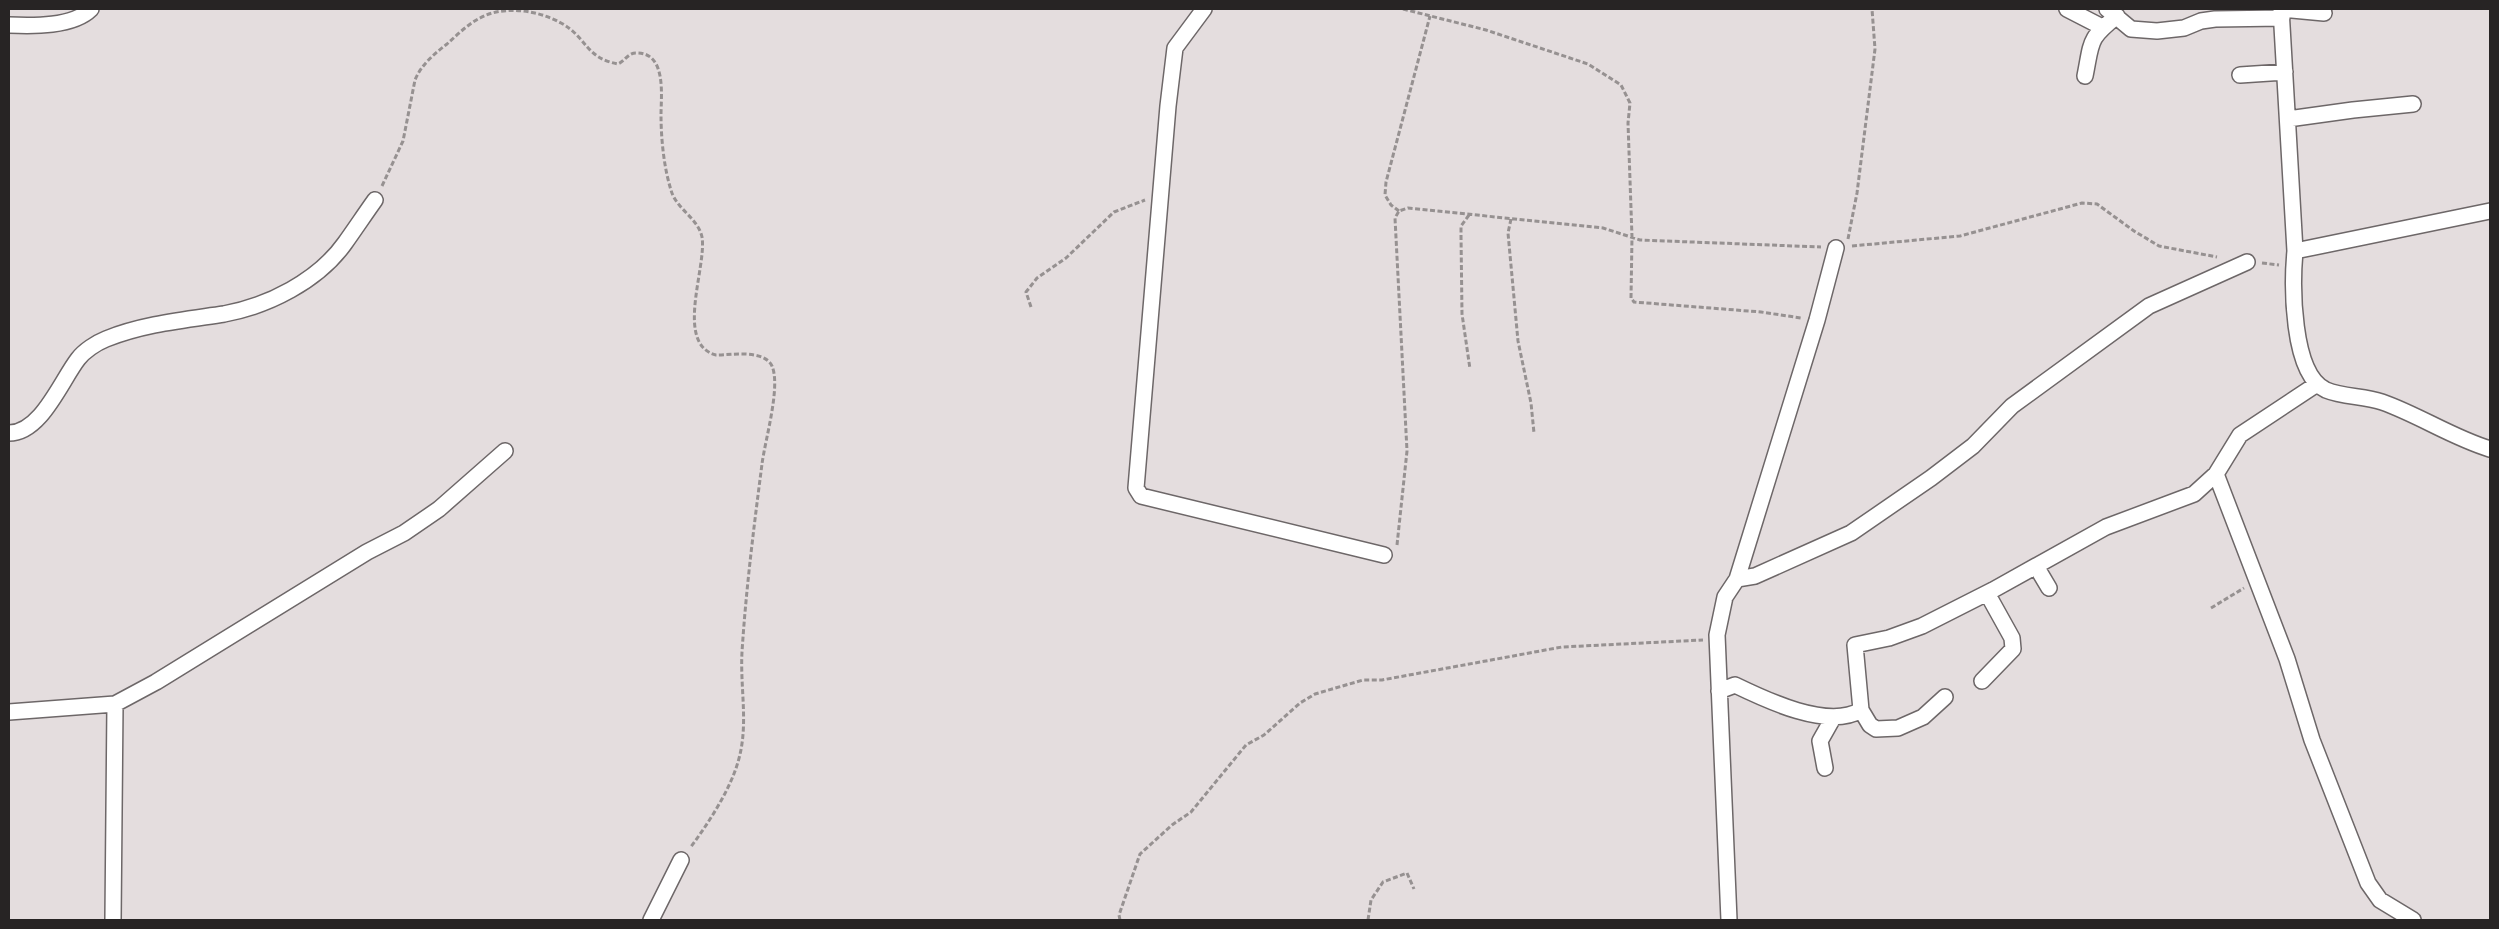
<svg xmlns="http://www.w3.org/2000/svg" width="2499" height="929" font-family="'Sofia Sans Condensed',sans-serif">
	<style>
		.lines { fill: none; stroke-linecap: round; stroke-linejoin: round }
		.minor-casing { stroke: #6d6768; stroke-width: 18 }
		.path { stroke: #969191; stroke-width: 3; stroke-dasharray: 5 2.5; stroke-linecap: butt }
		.minor { stroke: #fff; stroke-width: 15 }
	</style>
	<rect width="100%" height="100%" fill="#e4ddde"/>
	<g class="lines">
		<g class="minor-casing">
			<path id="minor" d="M1204,9L1175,48L1168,106L1136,488L1141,496L1384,555
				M2067,9L2102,27
				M2107,9L2131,29L2157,31L2184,28L2201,21L2215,19L2282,18
				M2281,9L2295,251C2292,283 2291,374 2326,390C2343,397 2364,396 2382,402C2419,415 2453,438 2490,449
				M2281,9L2324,13
				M9,25C33,26 73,27 91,9
				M2240,75L2285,72
				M2085,76C2092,41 2088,39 2117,16
				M2288,119L2353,110L2413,104
				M2295,251L2490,211
				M9,433C41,433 61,381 78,359C84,351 96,343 106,339C143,324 184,320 224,314C268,306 318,281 345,243C355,229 365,214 375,200
				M2216,474L2287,659L2312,740L2368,883L2380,900L2413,920
				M2036,566L2049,588
				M1737,579L1755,576L1851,533L1931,478L1973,446L2012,406L2149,306L2247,262
				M1982,681L2013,649L2012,638L1987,593
				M1719,691L1735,685C1766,700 1828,730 1861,710L1855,645L1889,638L1922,626L1993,590L2106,527L2194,494L2216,474L2240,435L2317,384
				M1861,710L1870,725L1876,729L1898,728L1923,717L1945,697
				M9,712L115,704L156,682L367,552L404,533L439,509L505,451
				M1825,768L1820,741L1833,718
				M113,920L115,704
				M651,920L681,860
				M1729,920L1717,635L1725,597L1737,579L1817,320L1836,248"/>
		</g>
		<path class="path" d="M1403,9L1486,30L1588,64L1621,85L1630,103L1628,123L1632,237L1631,298L1634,302L1761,312L1801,318
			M382,186L403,141L415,80C421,65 434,54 447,44C457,35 468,24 480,18C503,5 538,10 561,23C587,37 585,58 618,64C625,61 628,53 636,53C667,52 661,96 661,115C661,139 664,168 671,190C676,209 698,218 702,237C707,267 674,344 716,355C731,355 764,349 772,366C781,387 765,440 762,464C754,526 746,589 742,652C740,690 749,725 738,762C730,790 708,824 690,848
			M1399,211L1391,205L1385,195L1386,182L1430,16
			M1469,215L1461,226V235L1462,314L1470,369
			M1511,219L1508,233L1518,341L1531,403L1534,433
			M1848,239L1857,193L1875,49L1872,9
			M1852,246L1960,236L2082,203L2097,204L2134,231L2159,246L2217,257
			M2262,263L2279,265
			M1031,307L1026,292L1037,278L1066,258L1114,212L1145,200
			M1397,545L1407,451L1395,218L1399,211L1408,208L1603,228L1640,240L1821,247
			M2211,608L2244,588
			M1120,920L1119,915L1140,854L1172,825L1191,812L1246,745L1264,735L1300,703L1315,694L1363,680H1382L1562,647L1703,640
			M1368,920L1371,900L1383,882L1407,873L1414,889"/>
		<use href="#minor" class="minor"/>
	</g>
	<rect width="2499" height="929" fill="none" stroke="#272424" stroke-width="20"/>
</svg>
